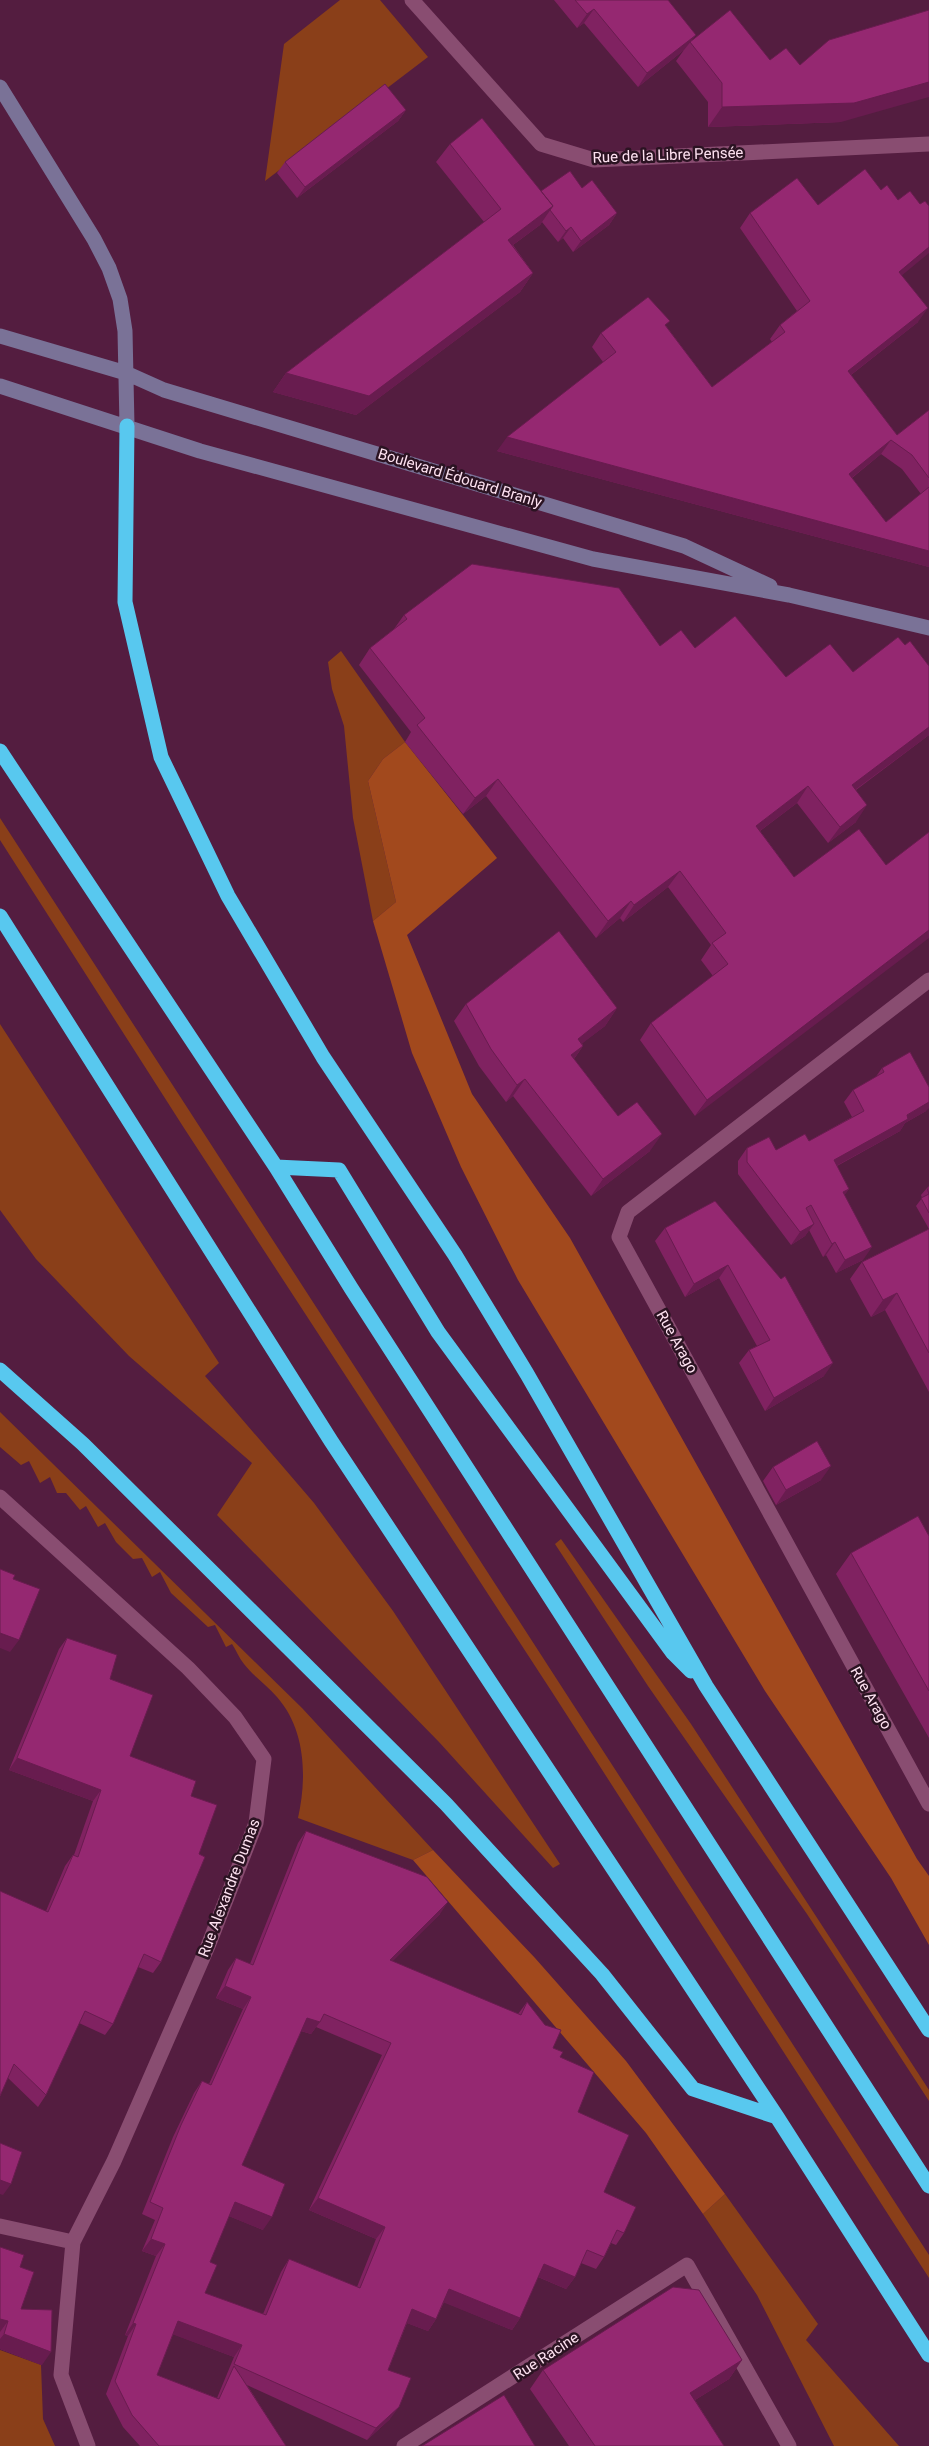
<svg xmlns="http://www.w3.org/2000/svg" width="929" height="2446" font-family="Roboto,sans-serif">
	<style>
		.green { fill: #8a3f19 }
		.forest { fill: #a2491d }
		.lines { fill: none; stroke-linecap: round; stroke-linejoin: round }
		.street { stroke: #894d71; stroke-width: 15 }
		.secondary { stroke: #7a7297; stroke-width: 15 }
		.highway { stroke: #58c8ef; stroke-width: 15 }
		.wall { fill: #802261; fill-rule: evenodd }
		.shaded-wall { fill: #681c4f }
		.building { fill: #952871; stroke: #681c4f; fill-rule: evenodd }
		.labels { text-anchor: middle; stroke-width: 5; stroke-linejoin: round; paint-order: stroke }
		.street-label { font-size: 15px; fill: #fde1f0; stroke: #2b1322 }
	</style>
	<rect width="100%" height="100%" fill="#541d40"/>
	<path class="green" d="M340,0H380L428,57L265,181L284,44Z
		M341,651L405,742L383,759L368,781L396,902L373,921L353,818L344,726L332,689L328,662Z
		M0,818L929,2255V2278L552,1692L184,1128L0,840Z
		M0,1024L219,1363L205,1376L314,1503L393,1611L560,1864L553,1868L439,1742L217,1515L252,1463L129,1356L36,1259L0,1210Z
		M0,1412L302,1708L433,1850L413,1860L298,1818C307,1778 306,1730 277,1697C267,1685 253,1676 244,1664C239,1658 236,1650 232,1644L226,1647L215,1625L208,1627L171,1593L160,1572L152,1577L142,1558L133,1559L116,1542L105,1523L98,1527L86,1506L80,1510L66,1493H57L50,1477L40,1483L29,1461L21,1465L0,1447Z
		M561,1539L691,1724L929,2090V2101L807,1914L648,1686L555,1544Z
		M725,2194L818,2324L806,2340L899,2446H834L757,2295L703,2214Z
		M0,2350L41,2365L43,2419L55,2446H0Z"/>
	<path class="forest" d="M405,742L497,858L407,935L472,1094L570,1238L917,1859L929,1876V1945L891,1878L765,1691L518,1280L461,1167L412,1053L373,921L396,902L368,781L383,759Z
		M433,1850L535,1958L626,2061L725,2194L703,2214L646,2133L413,1860Z"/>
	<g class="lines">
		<path class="street" d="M412,0L541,144L594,160L929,144
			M929,980L628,1212L619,1237L929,1804
			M0,1497L188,1668L235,1717L264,1759L256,1823L208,1946L114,2161L73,2242L61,2375L88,2446
			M0,2226L73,2242
			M404,2446L687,2265L789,2446"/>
		<path class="secondary" d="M0,87L94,239L109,268L120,299L125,331L127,426
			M0,336L126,373L164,390L684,546L770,586
			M0,386L200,451L593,559L789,595L929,628"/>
		<path class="highway" d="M127,426L125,602L161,757L228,896L323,1057L455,1255L527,1374L706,1686L929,2030
			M0,751L276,1167L351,1288L929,2186
			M0,916L331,1441L777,2117L929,2355
			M276,1167L339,1170L438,1332L673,1653L691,1671
			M0,1370L83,1444L446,1804L602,1974L693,2089L777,2117"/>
	</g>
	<path class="wall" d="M554,0H668L692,40L770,60L841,122L708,127V102L676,61L684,50L638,87L584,23L577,28Z
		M406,110L398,121L297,198L277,173L285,162Z
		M450,144L541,191L582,188L617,213L609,225L573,252L563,238L558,242L542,222L540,225L513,245L533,273L520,292L356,415L273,392L286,373L484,222L436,162Z
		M818,205L902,276L918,322L851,375L897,435L929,410V567L497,451L603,362L592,347L601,333L666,326L712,387L772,342L770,339L780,325L797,311L740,228L750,213ZM881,454L902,469L921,494L886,522L852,478Z
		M404,615L660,646L695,648L786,677L853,672L929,735L856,790V822L828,843L797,803L760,831L794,877L886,865L695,1116L640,1040L651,1023L713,976L701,960L711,945L668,887L623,922L620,918L596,938L486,796L463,814L405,742L411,732L359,665L370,648L394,629Z
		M466,1004L617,1008L605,1026L582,1043L583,1046L574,1059L618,1116L650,1151L591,1196L513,1096L506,1102L479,1066L454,1021Z
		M882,1068L926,1111L905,1123L900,1131L837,1166L849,1189L844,1195L863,1260L836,1273L826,1255L823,1257L809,1230L805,1236L791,1245L738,1174V1161L747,1148L776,1150L809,1141L852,1117L844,1102L853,1090L875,1078Z
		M929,1186V1392L885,1310L871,1317L850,1279L862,1262L929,1229L916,1206L922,1198L921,1195L927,1188Z
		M715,1201L824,1376L765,1411L739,1363L749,1350L757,1346L719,1278L685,1297L655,1241L665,1228Z
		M773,1467L821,1480L776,1505L763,1481Z
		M929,1536V1738L836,1574L851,1553Z
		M67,1638L110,1679L130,1756L191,1796L199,1854L161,1962L153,1973L138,1967L113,2024L105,2035L79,2023L46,2095L38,2107L8,2078L46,1911L65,1866L73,1855H74L93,1801L9,1770L59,1649Z
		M306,1831L440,1914L392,1961L518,2014L527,2002L553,2048L560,2057L604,2192L624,2233L616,2245L611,2243L604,2257L596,2269L581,2263L575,2277L566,2289L538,2277L520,2318L512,2330L444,2302L436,2319L428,2331L407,2323L388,2370L390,2419L367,2440L247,2385L286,2446H140L123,2427L106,2394L128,2336L125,2335L156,2256L142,2251L155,2220L142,2214L173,2137L194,2093L202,2081L209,2084L243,2009L216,1998L228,1970L236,1958L250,1964L298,1843ZM316,2027L382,2055L309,2210L376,2239L357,2287L289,2259L281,2272L263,2314L205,2293L210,2262L229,2216L263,2230L242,2165L301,2031L311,2034ZM173,2334L234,2357L217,2398L157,2375Z
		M0,2247L20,2267L21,2309L42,2365L0,2349Z
		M742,2360L729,2379L695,2400L724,2446H569L530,2389L543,2370Z"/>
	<path class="shaded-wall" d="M594,9L584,23L577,28L587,14Z
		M696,35L684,50L638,87L647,73Z
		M929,82V97L841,122L708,127L722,107Z
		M406,110L398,121L297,198L305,187Z
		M553,206L540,225L495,258L508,240Z
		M617,213L609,225L573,252L581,241Z
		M571,227L563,238L558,242L566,231Z
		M929,247V253L889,286L899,272Z
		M533,273L520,292L356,415L273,392L286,373Z
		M928,308L918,322L838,385L848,371Z
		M507,437L929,551V567L497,451Z
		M891,440L881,454L839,488L849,474Z
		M929,727V735L840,801L852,785Z
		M498,779L486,796L463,814L475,798Z
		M808,786L797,803L745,842L756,826Z
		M867,805L856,822L828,843L840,827Z
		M680,871L668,887L623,922L634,905Z
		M631,901L620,918L596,938L608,921Z
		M929,930V938L695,1116L707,1100Z
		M617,1008L605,1026L566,1056L578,1039Z
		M583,1046L571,1063V1055Z
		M525,1079L513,1096L506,1102L517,1085Z
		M929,1102V1108L926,1111L905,1123L900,1131L825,1172L834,1160Z
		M662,1134L650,1151L591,1196L603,1179Z
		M849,1189L840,1201L843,1192Z
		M814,1224L805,1236L791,1245L800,1232Z
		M835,1242L826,1255L823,1257L832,1244Z
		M872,1247L863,1260L836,1273L845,1260Z
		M728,1265L719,1278L685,1297L694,1284Z
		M897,1293L885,1310L871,1317L883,1300Z
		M833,1363L824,1376L765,1411L774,1398Z
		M831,1466L821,1480L776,1505L786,1490Z
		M0,1633L19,1640L10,1652L0,1648Z
		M17,1758L101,1790L93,1801L9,1770Z
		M448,1902L440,1914L381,1973L390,1960Z
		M225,1986L251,1997L243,2009L216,1998Z
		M307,2018L320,2022L311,2034L298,2030Z
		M0,2180L11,2184L3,2195L0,2194Z
		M318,2198L385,2227L376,2239L309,2210Z
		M235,2202L272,2217L263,2230L226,2215Z
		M151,2239L165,2244L156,2256L142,2251Z
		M544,2264L575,2277L566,2289L536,2276Z
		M449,2289L520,2318L512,2330L440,2301Z
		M412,2309L436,2319L428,2331L404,2322Z
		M0,2319L8,2321L0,2332Z
		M178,2321L242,2345L234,2357L169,2333Z
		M133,2323L136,2324L128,2336L125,2335Z
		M4,2334L51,2352L42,2365L0,2349V2339Z
		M742,2360L729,2379L677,2411L690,2393Z
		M399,2407L390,2419L367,2440L376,2428Z"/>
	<path class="building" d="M575,0H668L696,35L647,73L594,9L587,14Z
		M730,10L770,60L786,48L800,65L829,40L929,10V82L854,103L722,107V83L690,42Z
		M385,84L406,110L305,187L285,162Z
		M482,118L553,206L508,240L533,273L369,396L286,373L501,209L450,144Z
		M865,169L881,190L887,185L898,200L910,191L920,204L925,201L929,206V247L899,272L928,308L848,371L897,435L929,410V478L912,455L891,440L849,474L886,522L929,487V551L507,437L616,352L601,333L648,297L670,321L665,325L712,387L785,332L780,325L810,301L750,213L797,178L818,205Z
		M570,171L582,188L592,180L617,213L581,241L571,227L566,231L550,210L553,206L541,191Z
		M472,564L619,588L660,646L681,630L695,648L735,616L786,677L830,644L853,672L898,637L905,645L910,641L929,666V727L852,785L867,805L840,827L808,786L756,826L794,877L859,829L886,865L929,832V930L707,1100L651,1023L728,964L712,943L726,933L680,871L634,905L631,901L608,921L498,779L475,798L417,725L425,718L370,648L407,619L404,615Z
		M559,931L617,1008L578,1039L583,1046L571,1055L618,1116L637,1102L662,1134L603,1179L525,1079L517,1085L491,1049L466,1004Z
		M910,1052L929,1087V1102L907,1115L908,1119L834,1160L849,1189L843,1192L872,1247L845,1260L835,1242L832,1244L811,1205L806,1208L814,1224L800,1232L747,1162V1148L769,1137L776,1150L805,1134L809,1141L864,1111L853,1090L884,1072L882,1068Z
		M929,1186V1213L921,1198L929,1194L927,1188Z
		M715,1201L781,1279L785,1276L833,1363L774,1398L749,1350L770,1340L728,1265L694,1284L665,1228Z
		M929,1229V1353L897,1293L883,1300L862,1262Z
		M817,1441L831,1466L786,1490L773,1467Z
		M918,1516L929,1536V1691L851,1553Z
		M0,1569L15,1575L13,1579L40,1589L19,1640L0,1633Z
		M67,1638L117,1655L110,1679L153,1695L130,1756L196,1781L191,1796L217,1805L199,1854L205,1857L161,1962L144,1954L113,2024L85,2011L46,2095L14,2064L0,2096V1891L48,1912L73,1855L78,1857L101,1790L17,1758Z
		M306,1831L427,1877L448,1902L390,1960L521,2015L527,2002L545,2025L561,2030L553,2048L563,2052L560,2057L594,2072L578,2112L629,2135L604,2192L636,2207L624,2233L617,2230L604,2257L587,2250L575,2277L544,2264L520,2318L449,2289L436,2319L412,2309L388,2370L411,2378L399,2407L376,2428L234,2364L242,2345L178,2321L157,2375L219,2399L234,2366L286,2446H159L132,2415L115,2381L136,2324L133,2323L165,2244L151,2239L163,2208L150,2202L181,2125L202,2081L211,2085L251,1997L225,1986L236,1958L253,1965ZM324,2014L391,2043L318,2198L385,2227L360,2288L289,2259L266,2315L205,2293L217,2265L210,2262L235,2202L272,2217L285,2184L242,2165L307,2018L320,2022Z
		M0,2143L22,2152L11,2184L0,2180Z
		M0,2247L24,2255L20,2267L34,2272L21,2309L52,2310L51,2352L4,2334L8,2321L0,2319Z
		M673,2287L699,2290L742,2360L690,2393L724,2446H595L543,2370Z
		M504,2395L535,2446H422Z"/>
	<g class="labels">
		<g class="street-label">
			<text transform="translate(668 155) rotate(-2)" y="5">Rue de la Libre Pensée</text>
			<text transform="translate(460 478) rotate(17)" y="5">Boulevard Édouard Branly</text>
			<text transform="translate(677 1342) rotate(61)" y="5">Rue Arago</text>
			<text transform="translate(871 1698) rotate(61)" y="5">Rue Arago</text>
			<text transform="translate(229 1888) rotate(-69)" y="5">Rue Alexandre Dumas</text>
			<text transform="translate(546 2356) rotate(-33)" y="5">Rue Racine</text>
		</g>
	</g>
</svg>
